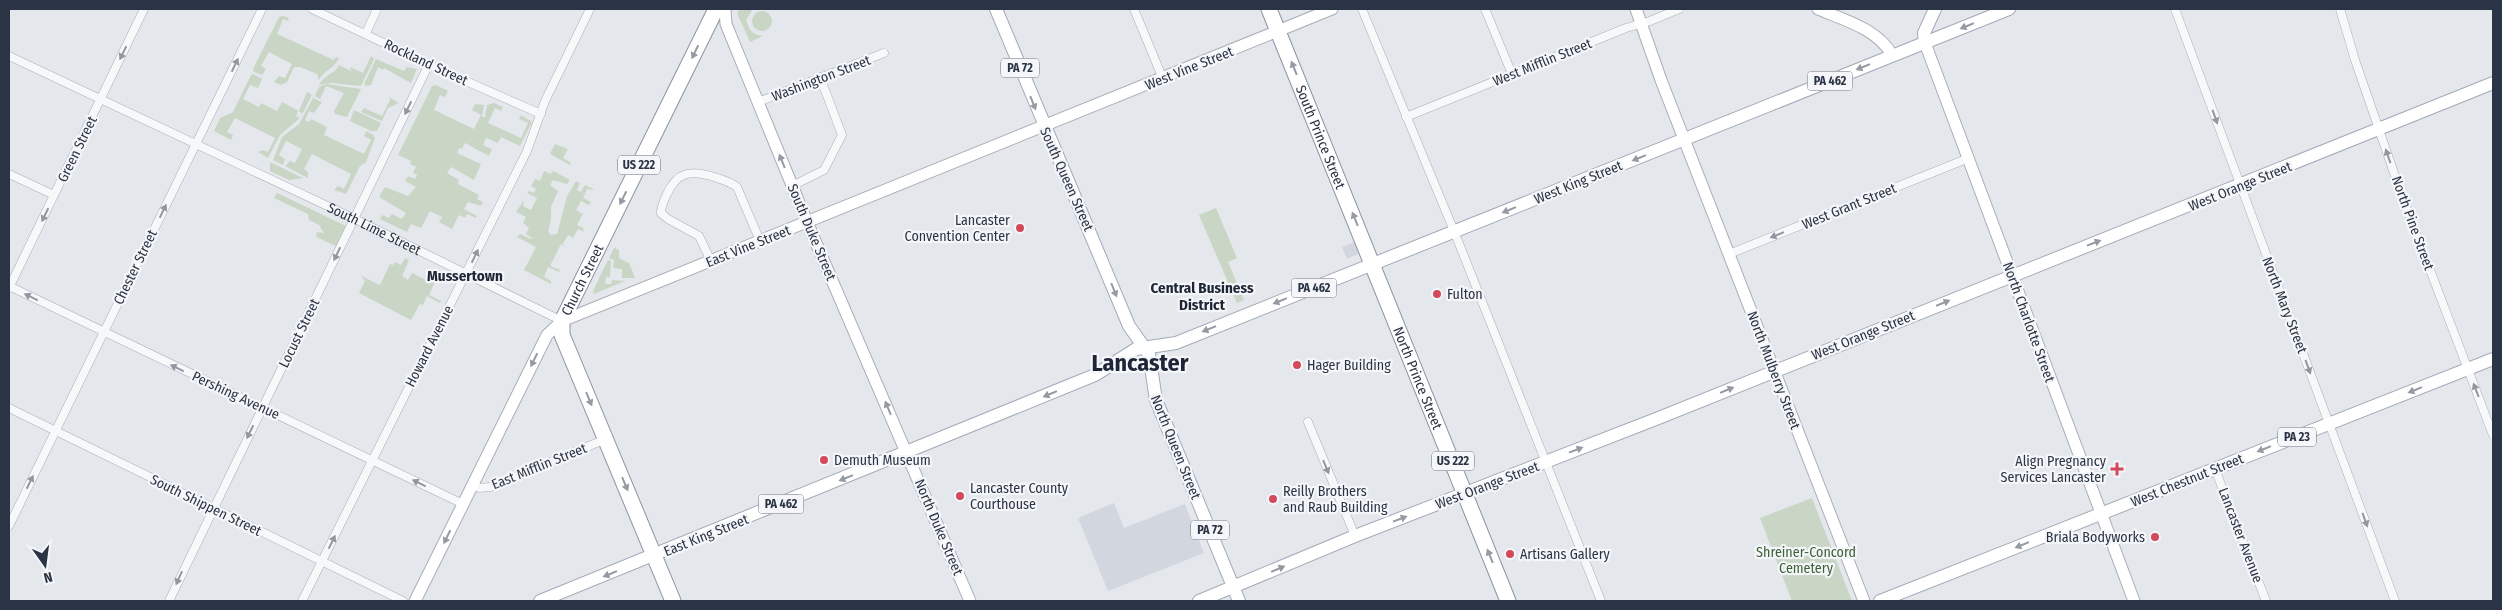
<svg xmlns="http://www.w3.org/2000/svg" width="2502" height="610" font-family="'Fira Sans Condensed',sans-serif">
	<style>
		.built { fill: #d2d6de }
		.green { fill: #c9d6c5 }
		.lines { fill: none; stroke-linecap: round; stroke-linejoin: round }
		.street-casing { stroke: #a9aeb7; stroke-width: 9 }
		.secondary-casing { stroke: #a9aeb7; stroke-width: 13 }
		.primary-casing { stroke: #a3abb8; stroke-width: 14 }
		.highway-casing { stroke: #8b94a3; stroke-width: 17 }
		.street { stroke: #f7f8fa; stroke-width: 8 }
		.secondary { stroke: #fff; stroke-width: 11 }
		.primary { stroke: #fff; stroke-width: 12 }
		.highway { stroke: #fff; stroke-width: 15 }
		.oneway { fill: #959aa2 }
		.oneway2 { fill: #9196a0 }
		.poi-dot { fill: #d1495b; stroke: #f4f6f9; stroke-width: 2 }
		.labels { text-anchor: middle; stroke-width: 4.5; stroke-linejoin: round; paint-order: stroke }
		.shield { fill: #f4f6f9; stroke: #676e7b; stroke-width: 1 }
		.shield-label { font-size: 12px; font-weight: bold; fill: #2b3445 }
		.street-label { font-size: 14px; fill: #2b3445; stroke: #f4f6f9 }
		.poi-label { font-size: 14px; fill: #2b3445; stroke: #f4f6f9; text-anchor: start }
		.park-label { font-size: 14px; fill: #3f6138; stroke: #f4f6f9 }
		.neighbourhood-label { font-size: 15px; font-weight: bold; fill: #1d2536; stroke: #f4f6f9 }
		.town-label { font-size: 24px; font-weight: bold; fill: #1d2536; stroke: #f4f6f9 }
	</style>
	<rect width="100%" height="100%" fill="#e4e7ec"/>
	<path class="built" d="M1355,242L1360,253L1347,259L1342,247Z
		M1114,503L1124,528L1185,504L1204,553L1108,591L1078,518Z"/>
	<path class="green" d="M739,9H753L746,20C749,30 753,35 763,36L750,42L737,13Z
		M752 21a10 10 0 1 1 20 0a10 10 0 1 1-20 0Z
		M283,16L289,18L288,21L283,19L277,34L334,60L336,57L339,58C334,69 323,71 319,80L317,74L300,67H294L287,82L281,85L274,82L279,76L285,78L292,64L269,52L261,66L266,69L262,75L254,72L253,69L279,17Z
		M371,56L374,59L361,86L330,83L319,85C325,74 335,74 339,65L351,71L350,67L363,73Z
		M376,59L404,71L407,67L417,69L411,83L384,68L383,70L378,67L371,85L366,86L364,84Z
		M253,74L262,79L258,88L250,85L243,99L259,107L261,103L277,111L282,102L299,111L307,92L312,95L301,117L302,113L298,111L296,116L300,118L280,135L268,158L258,152L262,150L268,152L275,138L235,118L227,132L233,135L231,140L214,131L220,118L233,112L251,75Z
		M327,84L361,89L347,117L335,114L334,111L344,93L326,86L320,99L315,96L319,87Z
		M436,85L448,91L445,97L440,95L434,110L474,129L481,115L472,110L475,104L484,105L482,116L485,118L487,105L494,103L503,107L501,111L495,108L488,123L521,138L528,123L519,119L521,115L532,122L520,146L501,137L498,143L486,138L483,145L492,149L489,156L465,143L462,149L459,148L457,153L481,164L474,180L451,167L447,173L459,180L458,184L479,195L477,199L483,202L481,206L468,202L464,209L477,216L476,218L467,214L465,218L459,215L452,229L439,222L442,217L430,211L421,228L411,224L407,232L380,219L382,215L389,218L392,214L402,219L406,213L379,197L385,187L408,196L416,187L405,181L408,176L415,179L417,175L413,173L416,167L410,164L411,161L398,155L432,86Z
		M389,97L399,103L388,108L382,121L361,112L364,108L382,116L390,100Z
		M313,98L322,102L314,113L309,111L305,120L309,122L311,119L327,127L324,135L364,154L371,140L364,136L366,131L373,135L375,138L366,162L360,166L346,194L334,190L338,186L344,189L351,174L312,154L304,169L308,172V178L285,166L290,161L295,163L302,149L286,141L279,155L285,159L283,165L273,160L282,137L299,124Z
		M354,110L381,123L377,131H371L350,121Z
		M555,144L568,149L563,158L571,163L570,165L550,154Z
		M270,163H272L303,178L289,180L270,171Z
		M544,171L551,174L553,171L570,180L567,184L553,180L550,185L558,191L551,207V221L548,231L551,235L557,234L567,196L576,181L580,183L577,190L581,192L585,185L595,190L587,189L583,198L591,202L589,205L581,201L576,210L584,215H582L577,225L583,228L584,232L578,229L573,238L568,235L563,243L564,246L561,244L550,266L560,270L559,272L548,267L544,277L551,281V284L524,270L536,247L517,237L520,234L531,239L532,238L526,234L529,228L523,223L526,217L516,212L524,200L523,206L531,210L537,198L527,193L529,191L534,193L536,189L531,186L535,179L540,181Z
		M277,193L346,226L336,246L316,237L317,232L324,233L319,225L309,220L308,214L274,198Z
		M1216,208L1237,258L1228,262L1244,300L1237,303L1199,215Z
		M614,248L619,250V258L629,263L635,278H622V269L613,268L614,260L609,258Z
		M405,258L409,260L402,276L408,280L412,273L428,281L434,271L444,276L438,275L429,295L441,301L440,303L427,296L423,305L420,304L411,320L359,293L365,281L361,276L380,285L390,264L393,265L395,262L401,265Z
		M608,260L611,261L610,277H606L605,284H611L612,280L625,281L594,294L593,291Z
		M1812,498L1852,601H1792L1760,518Z"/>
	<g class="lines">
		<g class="street-casing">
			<g id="street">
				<path d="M312,9L445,72L541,114"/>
				<path d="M1134,9L1163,79"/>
				<path d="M1362,9L1454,231L1601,601"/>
				<path d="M1485,9L1512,74"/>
				<path d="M2175,9L2395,601"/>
				<path d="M2340,9L2355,60L2403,199L2493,435"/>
				<path d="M366,33L377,9"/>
				<path id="s1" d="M9,56L355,219L562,321"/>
				<path d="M758,102L884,53"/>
				<path d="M1406,117L1626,28L1650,21L1679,9"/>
				<path d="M9,174L54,195"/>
				<path d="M792,186L824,170L842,135L820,77"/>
				<path d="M1729,254L1969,158"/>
				<path d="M711,261L699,236L668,219L661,213C661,206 664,200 667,194C677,172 690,170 711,176C720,179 729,181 737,187L760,241"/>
				<path d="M9,286L463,504"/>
				<path d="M9,288L144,9"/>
				<path d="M9,408L403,601"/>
				<path d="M1308,422L1355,536"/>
				<path d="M2215,469L2266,601"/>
				<path d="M473,484L479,488L490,487L606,439"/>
				<path d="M9,526L262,9"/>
				<path d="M169,601L429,64"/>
				<path d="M302,601L527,151L545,101L590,9"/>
			</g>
		</g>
		<g class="secondary-casing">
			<path id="secondary" d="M725,9L726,24L807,222L970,601
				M1636,9L1661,80L1864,601
				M1818,9C1844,20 1878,29 1892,55
				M1925,43L2134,601
				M415,601L547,335L562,321L1332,9"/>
		</g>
		<g class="primary-casing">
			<path id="primary" d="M996,9L1129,326L1149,354L1156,400L1239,601
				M1925,43L1924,33L1935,9
				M540,601L1095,375L1136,349L1176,343L2009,9
				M1199,601L1355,536L1656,419L2493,83
				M1880,601L2493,359"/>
		</g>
		<g class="highway-casing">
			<g id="highway">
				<path id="s2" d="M1269,9L1508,601"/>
				<path id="s3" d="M673,601L562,335V321L716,9"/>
			</g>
		</g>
		<use href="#street" class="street"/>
		<use href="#secondary" class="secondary"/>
		<use href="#primary" class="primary"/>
		<use href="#highway" class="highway"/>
	</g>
	<defs><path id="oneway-solid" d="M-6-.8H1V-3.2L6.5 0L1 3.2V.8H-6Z" transform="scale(1.25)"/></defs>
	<g class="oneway">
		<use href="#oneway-solid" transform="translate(1967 26) rotate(158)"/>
		<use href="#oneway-solid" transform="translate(695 52) rotate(116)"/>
		<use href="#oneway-solid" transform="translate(1863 67) rotate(158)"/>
		<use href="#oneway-solid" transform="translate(1294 68) rotate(-112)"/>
		<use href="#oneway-solid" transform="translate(1033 103) rotate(68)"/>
		<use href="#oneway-solid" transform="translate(1639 158) rotate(158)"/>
		<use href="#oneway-solid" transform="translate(782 161) rotate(-112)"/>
		<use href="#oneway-solid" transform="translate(623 198) rotate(116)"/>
		<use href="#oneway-solid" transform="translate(1509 210) rotate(158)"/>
		<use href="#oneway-solid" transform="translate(1355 219) rotate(-112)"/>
		<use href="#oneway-solid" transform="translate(2094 243) rotate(-21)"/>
		<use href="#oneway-solid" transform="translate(1114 290) rotate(68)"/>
		<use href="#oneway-solid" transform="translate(1280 301) rotate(158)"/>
		<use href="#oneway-solid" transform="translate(1943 303) rotate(-22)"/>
		<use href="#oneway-solid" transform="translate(1209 329) rotate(158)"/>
		<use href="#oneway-solid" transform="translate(534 360) rotate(116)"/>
		<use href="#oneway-solid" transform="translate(1727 390) rotate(-22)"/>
		<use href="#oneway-solid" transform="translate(2415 390) rotate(158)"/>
		<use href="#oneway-solid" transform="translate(1050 394) rotate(157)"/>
		<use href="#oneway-solid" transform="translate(589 399) rotate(67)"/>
		<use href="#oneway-solid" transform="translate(888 408) rotate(-113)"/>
		<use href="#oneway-solid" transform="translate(2264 449) rotate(158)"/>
		<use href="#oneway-solid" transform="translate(1576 450) rotate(-21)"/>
		<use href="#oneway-solid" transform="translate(846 478) rotate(158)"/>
		<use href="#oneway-solid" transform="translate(625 484) rotate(67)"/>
		<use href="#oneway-solid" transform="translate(1400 519) rotate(-21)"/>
		<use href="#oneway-solid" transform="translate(447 537) rotate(116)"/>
		<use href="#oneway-solid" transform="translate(2022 545) rotate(158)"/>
		<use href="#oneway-solid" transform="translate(1490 556) rotate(-112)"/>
		<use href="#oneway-solid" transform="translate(1278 569) rotate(-23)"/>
		<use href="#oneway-solid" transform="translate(610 574) rotate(158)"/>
	</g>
	<g class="oneway2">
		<use href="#oneway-solid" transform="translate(123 53) rotate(116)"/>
		<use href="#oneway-solid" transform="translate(235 65) rotate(-64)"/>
		<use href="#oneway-solid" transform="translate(408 108) rotate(116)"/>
		<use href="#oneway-solid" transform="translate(2215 117) rotate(70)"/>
		<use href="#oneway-solid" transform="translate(2388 156) rotate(-109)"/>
		<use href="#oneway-solid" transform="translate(163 211) rotate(-64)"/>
		<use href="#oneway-solid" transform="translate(45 215) rotate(116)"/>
		<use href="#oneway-solid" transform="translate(1777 235) rotate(158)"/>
		<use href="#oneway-solid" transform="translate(337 254) rotate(116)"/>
		<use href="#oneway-solid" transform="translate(475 256) rotate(-64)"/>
		<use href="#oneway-solid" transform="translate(31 297) rotate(-154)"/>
		<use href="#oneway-solid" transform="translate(2308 367) rotate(70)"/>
		<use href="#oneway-solid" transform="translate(177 368) rotate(-154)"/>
		<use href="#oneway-solid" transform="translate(2476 390) rotate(-111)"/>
		<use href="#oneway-solid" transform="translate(250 432) rotate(116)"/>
		<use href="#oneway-solid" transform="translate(1326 467) rotate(67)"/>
		<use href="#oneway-solid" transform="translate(30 482) rotate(-64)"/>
		<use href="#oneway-solid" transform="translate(419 483) rotate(-154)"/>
		<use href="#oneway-solid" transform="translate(2365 520) rotate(70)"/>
		<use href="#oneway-solid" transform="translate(332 542) rotate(-64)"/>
		<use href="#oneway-solid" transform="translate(179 578) rotate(114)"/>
	</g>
	<g class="poi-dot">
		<circle cx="1020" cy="228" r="5"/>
		<circle cx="1437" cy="294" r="5"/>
		<circle cx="1297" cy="365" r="5"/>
		<circle cx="824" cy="460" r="5"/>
		<path d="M2114.5 461.5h5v5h5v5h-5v5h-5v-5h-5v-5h5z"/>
		<circle cx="960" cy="496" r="5"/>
		<circle cx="1273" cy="499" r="5"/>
		<circle cx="2155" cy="537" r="5"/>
		<circle cx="1510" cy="554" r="5"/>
	</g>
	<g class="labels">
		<g class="shield">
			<rect x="1001" y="58.5" width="38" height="19" rx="4"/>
			<rect x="1807.5" y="71.5" width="45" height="19" rx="4"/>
			<rect x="618" y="155.5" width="42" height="19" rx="4"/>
			<rect x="1291.5" y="278.5" width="45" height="19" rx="4"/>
			<rect x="2278" y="427.5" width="38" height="19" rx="4"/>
			<rect x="1432" y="451.5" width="42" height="19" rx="4"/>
			<rect x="758.5" y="494.5" width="45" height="19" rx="4"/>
			<rect x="1191" y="520.5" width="38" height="19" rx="4"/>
		</g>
		<g class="shield-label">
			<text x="1020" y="72">PA 72</text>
			<text x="1830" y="85">PA 462</text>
			<text x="639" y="169">US 222</text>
			<text x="1314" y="292">PA 462</text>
			<text x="2297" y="441">PA 23</text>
			<text x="1453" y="465">US 222</text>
			<text x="781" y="508">PA 462</text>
			<text x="1210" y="534">PA 72</text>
		</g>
		<g class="street-label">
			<text transform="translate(426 62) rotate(25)" y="5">Rockland Street</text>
			<text transform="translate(1542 62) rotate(-22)" y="5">West Mifflin Street</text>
			<text transform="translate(1189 68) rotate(-22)" y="5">West Vine Street</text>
			<text transform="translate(821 78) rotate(-21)" y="5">Washington Street</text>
			<text dy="5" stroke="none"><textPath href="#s2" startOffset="138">South Prince Street</textPath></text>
			<text transform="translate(77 149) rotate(-64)" y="5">Green Street</text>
			<text transform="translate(1067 179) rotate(66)" y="5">South Queen Street</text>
			<text transform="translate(1578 182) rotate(-22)" y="5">West King Street</text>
			<text transform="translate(2240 186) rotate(-22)" y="5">West Orange Street</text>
			<text transform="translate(1849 206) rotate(-22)" y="5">West Grant Street</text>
			<text transform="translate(2413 223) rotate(70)" y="5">North Pine Street</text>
			<text dy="5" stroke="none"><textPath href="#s1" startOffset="404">South Lime Street</textPath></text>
			<text transform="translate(812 232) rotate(67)" y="5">South Duke Street</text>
			<text transform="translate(748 246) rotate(-22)" y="5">East Vine Street</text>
			<text transform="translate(135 267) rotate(-64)" y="5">Chester Street</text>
			<text dy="5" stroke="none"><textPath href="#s3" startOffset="348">Church Street</textPath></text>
			<text transform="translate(2285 305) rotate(69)" y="5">North Mary Street</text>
			<text transform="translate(2029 322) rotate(70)" y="5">North Charlotte Street</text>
			<text transform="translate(299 333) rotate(-64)" y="5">Locust Street</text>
			<text transform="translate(1863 335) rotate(-22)" y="5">West Orange Street</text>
			<text transform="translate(429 346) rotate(-63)" y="5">Howard Avenue</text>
			<text transform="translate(1774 370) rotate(69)" y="5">North Mulberry Street</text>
			<text dy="5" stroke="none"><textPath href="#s2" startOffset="398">North Prince Street</textPath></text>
			<text transform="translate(236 395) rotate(25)" y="5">Pershing Avenue</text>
			<text transform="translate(1176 447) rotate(68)" y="5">North Queen Street</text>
			<text transform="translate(539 466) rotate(-22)" y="5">East Mifflin Street</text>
			<text transform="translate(2187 480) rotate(-22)" y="5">West Chestnut Street</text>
			<text transform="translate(1487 485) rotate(-21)" y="5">West Orange Street</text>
			<text transform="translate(206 505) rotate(26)" y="5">South Shippen Street</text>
			<text transform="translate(939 527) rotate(67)" y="5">North Duke Street</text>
			<text transform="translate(706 535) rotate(-22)" y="5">East King Street</text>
			<text transform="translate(2241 535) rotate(69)" y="5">Lancaster Avenue</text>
		</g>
		<g class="poi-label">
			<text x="1010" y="225" text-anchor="end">Lancaster<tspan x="1010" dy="16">Convention Center</tspan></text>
			<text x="1447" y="299">Fulton</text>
			<text x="1307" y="370">Hager Building</text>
			<text x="834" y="465">Demuth Museum</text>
			<text x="2106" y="466" text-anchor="end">Align Pregnancy<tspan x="2106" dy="16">Services Lancaster</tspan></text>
			<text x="970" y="493">Lancaster County<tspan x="970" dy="16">Courthouse</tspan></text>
			<text x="1283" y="496">Reilly Brothers<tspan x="1283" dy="16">and Raub Building</tspan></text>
			<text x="2145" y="542" text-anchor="end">Briala Bodyworks</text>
			<text x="1520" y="559">Artisans Gallery</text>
		</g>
		<g class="park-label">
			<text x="1806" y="557">Shreiner-Concord<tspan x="1806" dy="16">Cemetery</tspan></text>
		</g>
		<g class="neighbourhood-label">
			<text x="465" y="281">Mussertown</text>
			<text x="1202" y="293">Central Business<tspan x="1202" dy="17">District</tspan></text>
		</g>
		<g class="town-label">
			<text x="1140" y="371">Lancaster</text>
		</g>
	</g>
	<rect width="2502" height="610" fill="none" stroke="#2b3445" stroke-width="20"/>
	<g transform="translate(45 565) rotate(166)" stroke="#f4f6f9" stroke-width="4" paint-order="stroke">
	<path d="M0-4L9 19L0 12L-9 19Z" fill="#2b3445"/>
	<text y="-8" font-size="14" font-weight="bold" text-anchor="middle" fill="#2b3445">N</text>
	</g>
</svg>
